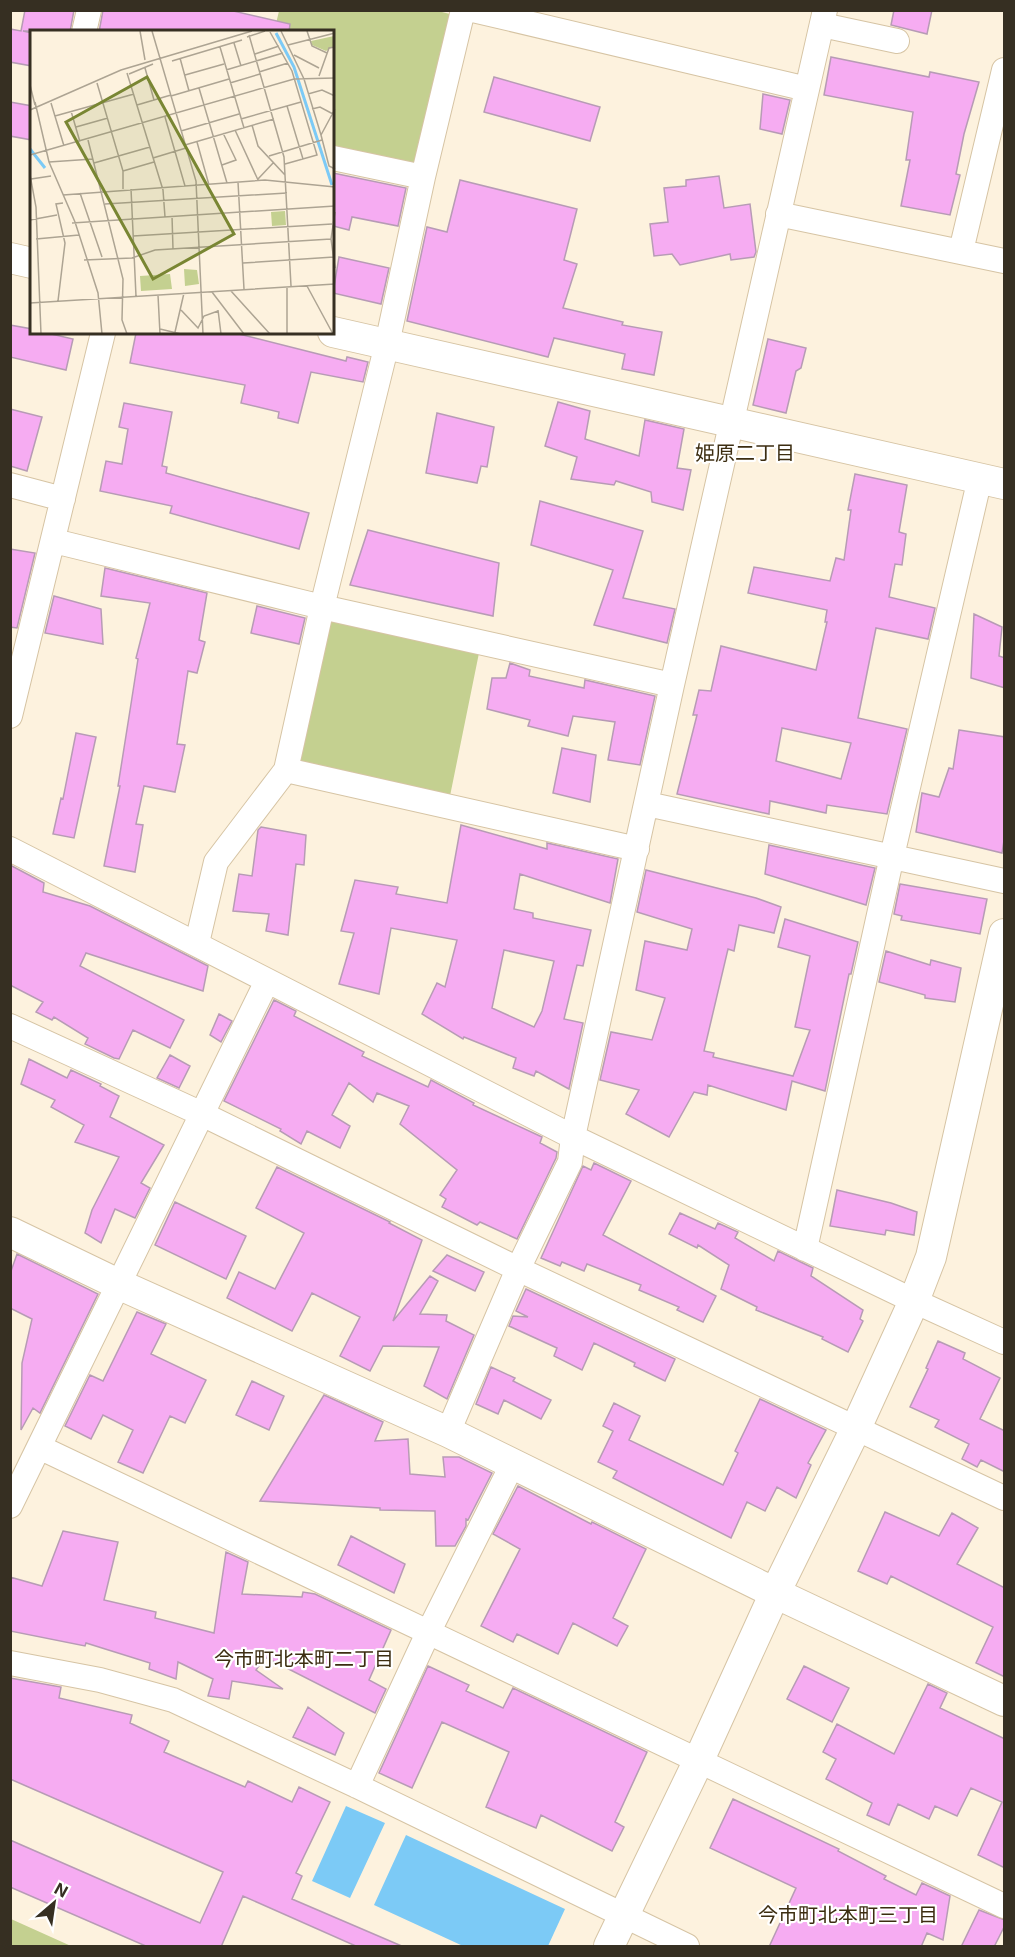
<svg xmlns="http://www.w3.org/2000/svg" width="1015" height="1957" font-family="Inter,'Noto Sans JP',sans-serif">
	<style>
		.green { fill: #c4d090 }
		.water { fill: #7ccaf6 }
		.building { fill: #f6acf2; stroke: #b79bb5; stroke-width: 1.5; fill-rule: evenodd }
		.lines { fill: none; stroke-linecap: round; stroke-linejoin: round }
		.minor-casing { stroke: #d6c4a4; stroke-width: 26 }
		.tertiary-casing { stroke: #d6c4a4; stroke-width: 32 }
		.minor { stroke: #fff; stroke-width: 24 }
		.tertiary { stroke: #fff; stroke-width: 30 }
		.labels { text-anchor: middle; stroke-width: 4.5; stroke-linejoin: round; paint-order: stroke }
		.neighbourhood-label { font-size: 20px; fill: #3c2d11; stroke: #fff }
		.inset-river { fill: none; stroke: #7ccaf6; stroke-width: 3 }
		.inset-road { fill: none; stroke: #ada493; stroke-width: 1.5 }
		.view { fill: #798633; fill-opacity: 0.15; stroke: #798633; stroke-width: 3 }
		.inset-edge { fill: none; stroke: #362f22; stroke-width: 3 }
	</style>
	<rect width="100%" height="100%" fill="#fdf2de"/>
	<path class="green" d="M434,10L450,14L417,169L333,151V32H274L279,11Z
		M334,618L479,653L450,796L303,764L298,756L328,622Z
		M10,1919H11L71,1946H11Z"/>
	<path class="water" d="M346,1806L385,1823L350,1898L312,1881Z
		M406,1835L565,1909L548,1946H463L374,1905Z"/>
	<path class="building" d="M25,10H74L70,32L23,31L32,33V66L10,62V29L21,31Z
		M103,10H229L290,24L289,32H99Z
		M894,10H932L927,34L891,25Z
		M831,57L929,77L930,72L979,82L964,134L956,174L960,175L950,215L901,206L910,160H906L913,112L824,95Z
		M494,77L600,107L590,141L484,112Z
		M763,94L790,100L782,134L760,129Z
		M10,102L32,106V140L10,136Z
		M333,173L406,188L398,226L352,217L349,230L333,226Z
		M719,176L724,208L750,204L756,252L754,257L731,260L730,254L680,265L672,254L654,256L650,224L668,222L664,188L686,186V180Z
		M460,180L577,209L564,260L577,264L563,308L623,322L622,325L662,332L654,375L622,369L625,354L554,338L548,357L407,321L427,227L447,232Z
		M339,257L389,268L381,304L333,293Z
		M10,325L32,329V333H47L73,339L66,370L10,357Z
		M136,333H235L346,361L347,357L368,362L363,382L311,372L298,423L278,418L279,412L241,403L245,385L130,363Z
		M768,339L806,348L801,368L796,371L786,413L753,405Z
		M558,402L590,411L585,439L639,456L645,420L684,429L677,468L691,470L683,510L652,502L651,492L616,481L614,485L571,479L577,457L545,446Z
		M124,403L172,412L162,466L167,467L166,473L309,513L299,549L170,513L172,506L100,491L106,461L122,464L128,429L119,427Z
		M10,409L42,417L27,471L10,466Z
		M437,413L494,427L487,467L481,466L477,483L426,473Z
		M855,474L907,485L899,532L906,534L902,565L895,564L889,597L935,608L928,639L876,628L858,718L907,729L887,814L827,805L826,813L770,801L769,814L677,794L697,715H693L699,690L711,691L721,646L816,670L827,622H825L827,610L748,593L754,567L830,581L836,558L844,560L851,510H848ZM782,728L851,743L841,779L776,761Z
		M540,501L643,531L623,598L675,609L667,643L594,625L613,570L531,545Z
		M368,530L499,563L493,616L350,585Z
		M10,549L35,553L17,628L10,627Z
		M105,568L207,593L199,640L205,642L197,673L188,671L177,744L185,745L175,792L144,786L136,824L143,825L135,872L104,866L120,786H118L131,704L138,659L136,658L150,603L101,596Z
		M54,596L101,609L103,644L45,633Z
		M257,606L305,618L299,644L251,633Z
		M974,614L1002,627L999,656L1005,658V688L971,678Z
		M510,663L530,670L529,676L584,688L585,680L655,696L640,765L608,760L615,722L573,716L568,736L528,726L530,720L487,709L492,678H506Z
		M959,730L1005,737V834L1002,853L916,832L922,793L939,797L949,768L953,769Z
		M76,733L96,737L74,838L53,834L61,798L63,799Z
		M562,748L596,755L590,802L553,793Z
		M461,825L547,849V843L618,859L610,903L520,874L514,909L533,913V918L591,930L583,966L577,965L564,1019L583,1023L569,1089L536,1071L534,1076L513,1068L516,1058L464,1037L463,1039L422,1014L437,983L445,987L457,940L391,928L379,994L339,984L354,933L341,931L355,880L398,887L396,894L447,903ZM504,950L554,961L542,1011L534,1027L492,1008Z
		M261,827L306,835L304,865L296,864L288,935L266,931L269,914L233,911L239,874L252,876L258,830Z
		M769,845L875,868L866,905L765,874Z
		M10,865L44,883L43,892L90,906L208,966L203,991L86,953L80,966L184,1020L170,1048L133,1030L119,1059L114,1058L85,1044L88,1038L54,1017L52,1020L36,1012L43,1002L10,985Z
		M646,870L756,898L781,907L774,933L739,925L734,951L728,949L704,1051L714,1053L713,1057L793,1076L810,1030L795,1027L810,956L778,947L785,919L858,942L851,974H849L825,1091L792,1081L786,1110L708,1085L707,1095L694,1092L669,1137L626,1114L639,1090L600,1080L611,1032L652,1040L665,998L636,990L645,941L687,950L692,929L637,912Z
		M900,884L987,899L980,934L901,920L902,916L894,914Z
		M886,951L930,965L931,960L961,968L955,1002L925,998V995L879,982Z
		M274,1000L296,1011L294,1016L364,1052L362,1056L428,1087L431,1080L474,1103L473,1105L542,1137L540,1143L557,1152L556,1158L517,1239L480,1222L477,1225L442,1207L446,1199L440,1195L457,1170L400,1124L409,1106L377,1093L373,1102L349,1083L332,1115L350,1126L340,1148L307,1131L301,1144L280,1131L281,1129L224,1101Z
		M219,1014L232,1021L221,1042L210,1035Z
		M170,1055L190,1066L179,1088L157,1078Z
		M29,1059L67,1078L71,1070L101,1084L100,1086L119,1096L110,1117L164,1145L141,1183L150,1188L135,1218L115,1209L101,1243L85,1233L92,1210L119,1157L75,1142L84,1125L51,1107L55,1100L21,1084Z
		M594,1163L631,1181L603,1235L716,1296L703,1322L677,1310L679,1307L639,1290L641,1285L587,1264L584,1271L562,1262L560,1266L541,1258L583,1166L591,1170Z
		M277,1167L390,1222L389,1223L422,1240L393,1321L430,1276L438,1281L420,1314L447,1315L446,1321L474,1335L447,1399L424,1386L439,1347L383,1346L370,1371L340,1356L360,1317L312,1293L292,1331L227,1298L239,1272L275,1289L304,1233L256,1208Z
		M837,1190L891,1203L917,1212L914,1235L886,1230L885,1235L830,1226Z
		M175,1202L246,1236L226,1279L155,1245Z
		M680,1213L715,1229L718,1223L738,1232L735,1238L774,1261L778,1251L813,1268L811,1276L863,1310L860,1319L863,1321L848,1352L822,1339L823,1337L756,1310L757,1307L721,1289L729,1265L698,1245L697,1248L669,1234Z
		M17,1254L98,1294L40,1413L33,1408L21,1430L22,1363L32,1319L10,1308V1274Z
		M447,1255L484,1272L475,1291L433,1271Z
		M526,1289L675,1359L665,1381L634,1366L635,1363L594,1343L582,1370L554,1356L557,1348L509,1326L513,1316L528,1317L516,1311Z
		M137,1312L166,1324L151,1354L206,1380L185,1423L170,1416L143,1473L118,1462L133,1430L103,1415L91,1439L65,1426L90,1375L103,1381Z
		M938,1341L965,1353L963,1359L1000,1378L980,1419L1005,1431V1472L981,1460L977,1467L962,1459L969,1444L935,1427L939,1420L910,1407L928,1369L926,1368Z
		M491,1367L515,1378L513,1381L551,1400L541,1419L504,1400L498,1414L476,1404Z
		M252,1381L284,1396L269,1430L236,1415Z
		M324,1395L383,1422L375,1441L408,1439L410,1474L445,1477L443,1457H459L492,1473L468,1520L466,1519V1526L455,1546H436L435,1511L380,1510V1508L260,1501Z
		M760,1399L826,1430L808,1463L811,1465L796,1498L777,1487L765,1511L747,1502L731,1538L613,1478L617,1471L598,1462L613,1431L603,1426L614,1403L640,1416L629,1440L723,1485L738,1453L735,1451Z
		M518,1486L591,1524L592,1522L646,1549L613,1618L628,1626L617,1646L573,1623L558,1654L517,1634L513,1642L481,1626L520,1549L493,1534Z
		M885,1512L939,1536L952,1513L978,1528L957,1564L1005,1588V1677L976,1663L993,1627L891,1576L887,1584L858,1571Z
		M63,1531L118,1542L104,1600L156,1612L155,1618L214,1633L226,1552L248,1562L242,1594L302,1597L303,1592L315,1594L391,1630L369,1680L386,1689L375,1713L265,1657L256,1670L283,1689L232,1681L229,1699L208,1696L213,1679L178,1662L176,1679L149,1669L150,1663L86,1643L85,1646L10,1631V1577L42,1586Z
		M351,1536L405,1564L394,1593L338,1565Z
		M428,1666L469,1685L466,1691L503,1708L513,1688L647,1752L615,1822L624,1827L612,1851L541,1815L536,1828L486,1807L509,1752L442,1722L412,1788L379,1773Z
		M804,1666L849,1688L832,1722L787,1699Z
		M10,1678L61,1687L59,1698L132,1715L130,1723L169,1741L164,1752L245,1787L248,1781L292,1802L299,1787L330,1802L296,1873L302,1876L292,1899L404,1947H358L243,1896L221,1947H148L10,1887V1840L200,1923L223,1872L10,1779Z
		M928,1684L947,1693L940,1708L1005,1739V1868L978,1855L1002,1802L971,1788L957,1816L935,1806L929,1819L898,1804L889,1825L867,1815L872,1803L826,1779L836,1759L823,1752L837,1724L894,1754Z
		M308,1707L344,1733L335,1755L293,1737Z
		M733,1799L839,1849L838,1851L886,1876L884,1879L916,1895L922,1883L950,1896L943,1940L927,1933L921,1947H769L796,1888L710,1848Z
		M979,1910L1005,1920V1925L994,1947H961Z"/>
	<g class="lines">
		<g class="minor-casing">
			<path id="minor" d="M473,10L807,89
				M822,25L897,41
				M84,32L89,10
				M333,158L423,177
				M778,214L1004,261
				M961,251L1004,70
				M10,485L63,499
				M54,541L322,607L672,685
				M10,716L103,333
				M286,770L637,849
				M647,804L1004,881
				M10,849L573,1137L914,1301L1004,1342
				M197,943L216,862L286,770L322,607L387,344L423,177L463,10
				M10,1026L202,1114L518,1269L1004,1498
				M805,1249L892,856L980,478
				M448,1432L518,1269L570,1162L573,1137L672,685L825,10
				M39,1447L1004,1906
				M10,1506L267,981
				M10,1663L100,1680L173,1700L357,1786L687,1946
				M357,1786L428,1633L513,1463"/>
		</g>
		<g class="tertiary-casing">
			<path id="tertiary" d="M10,258L32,263
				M333,332L1004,484
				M10,1232L118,1284L448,1432L775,1593L1004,1701
				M609,1946L698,1762L775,1593L856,1428L914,1301L931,1257L1004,934"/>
		</g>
		<use href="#minor" class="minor"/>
		<use href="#tertiary" class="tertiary"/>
	</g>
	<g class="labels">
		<g class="neighbourhood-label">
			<text x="745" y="460">姫原二丁目</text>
			<text x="304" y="1666">今市町北本町二丁目</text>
			<text x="848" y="1922">今市町北本町三丁目</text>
		</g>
	</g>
	<g transform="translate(30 30)">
		<rect width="304" height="304" fill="#fdf2de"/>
		<path d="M304,6V16L296,21L282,15L281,11ZM255,181L256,195L242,196L241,182ZM154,239L167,240L169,254L155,256ZM140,244L142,259L111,261L110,246Z" fill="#c4d090"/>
		<path class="inset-river" d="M246,3L264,37L302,155M0,119L15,138"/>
		<path class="inset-road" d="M110,1L115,30M122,1L166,151L173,304M251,1L274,49L291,105M277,1L282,16L297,23M240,2L262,41L287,125L255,134M219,5L254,127L261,256M217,7L235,1M204,13L211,36M258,15L305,3M190,17L214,98M225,24L249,16M264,25L289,38M150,28L159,61M142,31L212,10M115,38L124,70M196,40L253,23M229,42L258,33M97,43L133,160L135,187M99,44L123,34M155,45L194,34M289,46L299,18L305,17M67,53L93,141V159M200,53L230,44M0,55L5,75M169,58L197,153M278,64L292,60L305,66M141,66L199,49M5,72L19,132L45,192L68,263L72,304M21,73L34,116M107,75L141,65M257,76L273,129M282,79L290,77L303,84M305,79L291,105L299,136L305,139M0,80L91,40L222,1M41,81L50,112M25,86L104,64M135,87L155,156M211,89L271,72M222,95L228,116L255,145M46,97L78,88M205,100L228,150M151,101L209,84M58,110L93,249L92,290L97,304M167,112L179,155M155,115L244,89M0,125L264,49L305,48M239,126L292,110M123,128L156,118M19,132L63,129M64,133L120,117M192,135L206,130L193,103M93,141L124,132M0,145L6,177L11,304M1,149L21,146M228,149L244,132M208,152L214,259M101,159L106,266M50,163L72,227M33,165L235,150L305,157M75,174L257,163M305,182L301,209L305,238M142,186L143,219M0,190L27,185M42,193L305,176M103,206L302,194M6,209L49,205M54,230L102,228L125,220L301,209M213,233L304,227M277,256L303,304M201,261L240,304M182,262L214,304M128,265L130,304M28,271L35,213L26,174L33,173M0,273L305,254M151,280L168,298L174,286L188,281M188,280L191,304M130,299L151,304M145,302L154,263M257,304V258"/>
		<path class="view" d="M117,47L204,204L123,249L36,92Z"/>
		<rect width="304" height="304" class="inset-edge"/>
	</g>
	<rect width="1015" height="1957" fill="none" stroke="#362f22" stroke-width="24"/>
	<g transform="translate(54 1903) rotate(29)" stroke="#ffffff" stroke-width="4.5" paint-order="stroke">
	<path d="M0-4.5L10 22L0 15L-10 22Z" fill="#362f22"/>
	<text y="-9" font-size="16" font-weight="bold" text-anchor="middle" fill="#362f22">N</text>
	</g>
</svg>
